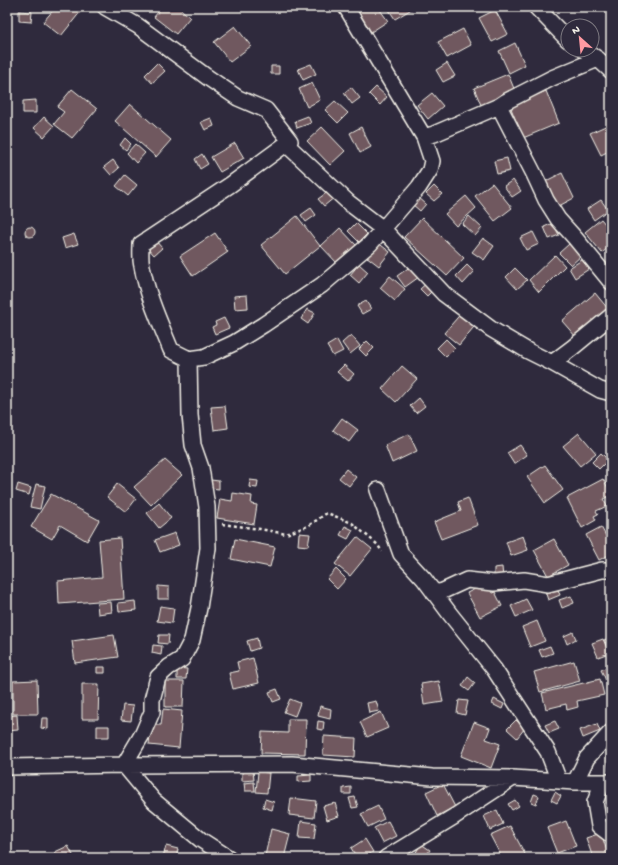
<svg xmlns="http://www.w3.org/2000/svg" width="618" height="865" font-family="'Gochi Hand',sans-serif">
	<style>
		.building { fill: #6f595e; stroke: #f4f1e8 }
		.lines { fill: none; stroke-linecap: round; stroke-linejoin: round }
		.street-casing { stroke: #f4f1e8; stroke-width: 18 }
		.path { stroke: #f4f1e8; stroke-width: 2.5; stroke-dasharray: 3 3; stroke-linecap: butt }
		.street { stroke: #2f2a3d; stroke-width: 15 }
	</style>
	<rect width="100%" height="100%" fill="#2f2a3d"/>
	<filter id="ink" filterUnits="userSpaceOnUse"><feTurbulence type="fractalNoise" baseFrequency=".025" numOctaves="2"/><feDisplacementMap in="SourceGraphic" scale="8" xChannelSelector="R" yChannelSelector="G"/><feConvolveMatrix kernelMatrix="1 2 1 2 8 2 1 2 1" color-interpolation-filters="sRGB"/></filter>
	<g filter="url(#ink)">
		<path class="building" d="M56,7H75L81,11L61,36L43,22Z
			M162,7H178L190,17L176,34L154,17Z
			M354,7H378L388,21L371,32Z
			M387,7H415L395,19Z
			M495,10L508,34L492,42L479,18Z
			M19,11L32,12L31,22L19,21Z
			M235,26L251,46L230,62L214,42Z
			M463,29L471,45L447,58L438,42Z
			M515,43L525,65L509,73L499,51Z
			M157,63L165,71L152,83L145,75Z
			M447,63L455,76L443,82L436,70Z
			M311,64L316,74L303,80L298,69Z
			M271,66H279V74H271Z
			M508,74L515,91L481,105L474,88Z
			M312,83L320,100L307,107L299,89Z
			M351,87L360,98L352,104L344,93Z
			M376,87L387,97L380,105L369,94Z
			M72,89L97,109L72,138L54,124L64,112L57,107Z
			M546,91L559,123L523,138L510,106Z
			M432,93L443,106L428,119L417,105Z
			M36,100V113H23V101Z
			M335,101L348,113L338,123L325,110Z
			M130,104L171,140L156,157L115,121Z
			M308,116L311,123L297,128L295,121Z
			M44,117L54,126L44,137L34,128Z
			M211,118L214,126L205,130L201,122Z
			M610,124L611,127V150L601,155L590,133Z
			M322,127L345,151L330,165L307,141Z
			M361,127L371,147L360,153L350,133Z
			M125,138L131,144L126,150L120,145Z
			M235,143L244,158L220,172L211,157Z
			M135,144L145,153L136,163L127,153Z
			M202,154L208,164L200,169L195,159Z
			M507,158L510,171L497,174L494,161Z
			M113,160L119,168L111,175L104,167Z
			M562,173L574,198L557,207L544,182Z
			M125,175L137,185L128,196L116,186Z
			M513,180L521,191L512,197L504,186Z
			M492,183L512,208L495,221L475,196Z
			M434,186L442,194L434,201L426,194Z
			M329,191L335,197L324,206L318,199Z
			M466,196L476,208L456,226L445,214Z
			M418,197L426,204L420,211L412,204Z
			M601,200L608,210L594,220L587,209Z
			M311,208L316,215L306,222L301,215Z
			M297,216L320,246L285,274L261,245Z
			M469,216L482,228L475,236L462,224Z
			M422,218L464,258L447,276L404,237Z
			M601,219L611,231V245L602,253L585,232Z
			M356,223L367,234L359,242L348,231Z
			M553,223L559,235L549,239L544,227Z
			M25 232a5 5 0 1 1 10 0a5 5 0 1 1-10 0Z
			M340,228L356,245L337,263L321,246Z
			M533,232L539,244L526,250L520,238Z
			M215,233L228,252L193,276L180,256Z
			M74,234L78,244L65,248L62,238Z
			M483,238L494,246L484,260L472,252Z
			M154,239L162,248L154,255L146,246Z
			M377,242L390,252L379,266L366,256Z
			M569,244L581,256L571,265L559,253Z
			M555,255L565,266L539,292L529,280Z
			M582,260L589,269L575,278L569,268Z
			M359,264L368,272L359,283L350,275Z
			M467,265L474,272L463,284L456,276Z
			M411,266L419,277L405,287L397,276Z
			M515,268L527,280L517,289L506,277Z
			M390,276L405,289L395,301L380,288Z
			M429,281L435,288L427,296L420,289Z
			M595,293L609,310L576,337L562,321Z
			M247,295L248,308L235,309L234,296Z
			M366,301L371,309L362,314L357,306Z
			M307,309L315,313L308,324L301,319Z
			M464,310L478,322L459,345L444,333Z
			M224,318L229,328L215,334L212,327L216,325L215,322Z
			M351,335L360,346L350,354L342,343Z
			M446,339L455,348L446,357L437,348Z
			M337,340L343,351L333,356L327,346Z
			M367,341L374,348L366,356L359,349Z
			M344,365L354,374L348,381L337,372Z
			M402,366L417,379L396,402L382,389Z
			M419,398L425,406L416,413L410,406Z
			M225,406L228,428L214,430L211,407Z
			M342,418L358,430L349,442L333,430Z
			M579,433L596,453L580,466L563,446Z
			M409,434L417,451L392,463L385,445Z
			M520,445L527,455L514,464L507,453Z
			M601,453L608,460L599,469L592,462Z
			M165,460L182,475L151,505L134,487Z
			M545,465L563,490L545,503L527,477Z
			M346,469L356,477L349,486L339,478Z
			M603,479L611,493V495L603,499L607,506L596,511L598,514L594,516L596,520L582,528L567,498Z
			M211,480L219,481V489L210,488Z
			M250,480L258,481L257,488L249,487Z
			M18,484L31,488L29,495L16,491Z
			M36,484L45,486L40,509L30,507Z
			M117,484L136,499L126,512L107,497Z
			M233,493L252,496L251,504L257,505L254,524L217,518L220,499L232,501Z
			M51,494L99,520L87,541L60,525L52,539L31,527Z
			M468,498L478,525L441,539L434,522L461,511L458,502Z
			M159,503L171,518L159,528L147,513Z
			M345,526L353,530L348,539L340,535Z
			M601,527L611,545V554L599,560L586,535Z
			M175,533L179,545L160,552L155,540Z
			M299,533L310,534L308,546L298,545Z
			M523,536L528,550L511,556L506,542Z
			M357,537L372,549L350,576L335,564Z
			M120,538L124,599L59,604L58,581L102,577L99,540Z
			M235,539L275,547L270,567L231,559Z
			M554,539L568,565L548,576L534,550Z
			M502,567L503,578L494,579V568Z
			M336,569L346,579L337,589L327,579Z
			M487,583L492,593L495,592L502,606L480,617L467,593Z
			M556,584L560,595L548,600L544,588Z
			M158,586L169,587V599H158Z
			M571,596L574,603L562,608L559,600Z
			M526,599L532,610L516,617L511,606Z
			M135,601L136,610L119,612L118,603Z
			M111,602L112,612L98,614L97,603Z
			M160,606L174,608L172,623L157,621Z
			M537,621L545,641L530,647L522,627Z
			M573,632L576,639L567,644L564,636Z
			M114,635L118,657L75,663L72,641Z
			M159,635H169L168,644L158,643Z
			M611,637V650L610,651L604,640Z
			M257,638L259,648L250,651L247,641Z
			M603,639L609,653L598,657L592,643Z
			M153,645L162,646L161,655L152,653Z
			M550,646L553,653L542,657L539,650Z
			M253,658L259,683L233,689L229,673L239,671L237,662Z
			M574,661L580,681L540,692L534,672Z
			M611,665V690L601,670Z
			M97,667H105V673H97Z
			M177,668L187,669L186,679H177Z
			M468,677L475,683L469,691L462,686Z
			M600,679L604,695L577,701L578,707L567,710L566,704L546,709L542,693Z
			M37,680L38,714H13V681Z
			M165,681H184L183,707H165Z
			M439,681L443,702L424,705L421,684Z
			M82,684H99L98,719H82Z
			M277,689L281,699L273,702L269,692Z
			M290,699L300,703L295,716L284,712Z
			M494,699L504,704L502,709L492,704Z
			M459,700L468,701L465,715L457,713Z
			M376,701L379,711L369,713L367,703Z
			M123,705L133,706L131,721L121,720Z
			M320,706L331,709L330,719L318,716Z
			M163,709L182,711L179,748L149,745L151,725H161Z
			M381,712L388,728L367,737L360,722Z
			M17,715L18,730L7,731V716Z
			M42,718H48V729L41,728Z
			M288,719H306L305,754L261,753L262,732L288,733Z
			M516,720L525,728L517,738L507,729Z
			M318,721L324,722L323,730L317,729Z
			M555,721L559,729L549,733L545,725Z
			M474,722L490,728L486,739L500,744L491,768L461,756Z
			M597,724L600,731L583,738L580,730Z
			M97,726H109V737H97Z
			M324,736L356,738L355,757L323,755Z
			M607,753H611V772H609Z
			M253,771L254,780L242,781V772Z
			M258,772L269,773L267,793L256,792Z
			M311,775V781L298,782V776Z
			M254,782L255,791H245L244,783Z
			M443,784L455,807L437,816L426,792Z
			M351,787V794H343V788Z
			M555,792L561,796L557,803L551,800Z
			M534,794L539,796L536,804L531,802Z
			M355,797L358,807L352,808L349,798Z
			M291,798L316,801L314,818L289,815Z
			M265,799L274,802L272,810L263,807Z
			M515,800L519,806L512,810L508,804Z
			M335,803L339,816L327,820L323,806Z
			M378,806L384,819L368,827L361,814Z
			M497,810L503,824L490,830L484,816Z
			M301,821L316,823L314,839L299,838Z
			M388,821L396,836L382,843L374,828Z
			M566,821L576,846L557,853L547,828Z
			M510,826L527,858H502L490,835Z
			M271,829L290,834L284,858H273L265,856Z
			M601,833L608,854L593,858L586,838Z
			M365,839L373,852L363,858H357L351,848Z
			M421,844L430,850L425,858H421L415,854Z
			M68,846L74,857L58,858L55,852Z
			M166,846L178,849L176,858L163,857Z"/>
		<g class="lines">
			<g class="street-casing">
				<path id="street" d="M105,7L138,26L207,77L238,98L266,110L290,141L286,144L349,203L383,229L444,294L491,329L528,351L552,363L600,390L611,393
					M536,7L568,40
					M584,50L598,59L611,71
					M499,106L534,174L546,200L558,219L575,238L611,282
					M424,137L434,134L499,106L505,102L552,78L598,59
					M189,359L171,350C160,323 147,295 142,266C140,259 141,251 141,244L230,185L286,144
					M552,363L572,348L611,316
					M378,490L401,554L424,579L450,614L494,669L548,752L559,781
					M434,593L443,591L467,580L494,583L524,580L548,584L602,570H611
					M124,765L143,733L152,712V700L158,677L169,667L182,659L192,640L199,608L208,548L207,507L201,468L193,445L190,415L189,359L204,357L234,343L263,325L322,285L370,244L419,187L430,170L432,161L424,137L346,7
					M124,765L292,764L432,777L513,778L575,782H611
					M7,767L124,765L154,801L201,840L229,858
					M575,782L587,758L611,732
					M603,782L595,802L599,826L611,835
					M386,858L455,816L513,778"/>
			</g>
			<path class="path" d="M222,524L260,529L286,534L308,526L327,513L352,523L378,545L382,552"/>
			<use href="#street" class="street"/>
		</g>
	</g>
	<rect width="618" height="865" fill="none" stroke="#2f2a3d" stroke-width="24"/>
	<rect x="12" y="12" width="594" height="841" fill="none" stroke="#f4f1e8" stroke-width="1.5" filter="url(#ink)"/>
	<g transform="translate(580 38) rotate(333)"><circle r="19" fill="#2f2a3d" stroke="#7e7a81"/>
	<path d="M0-3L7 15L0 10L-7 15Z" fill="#ff9aa2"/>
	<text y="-6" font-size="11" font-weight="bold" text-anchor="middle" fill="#f4f1e8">N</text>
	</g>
</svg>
